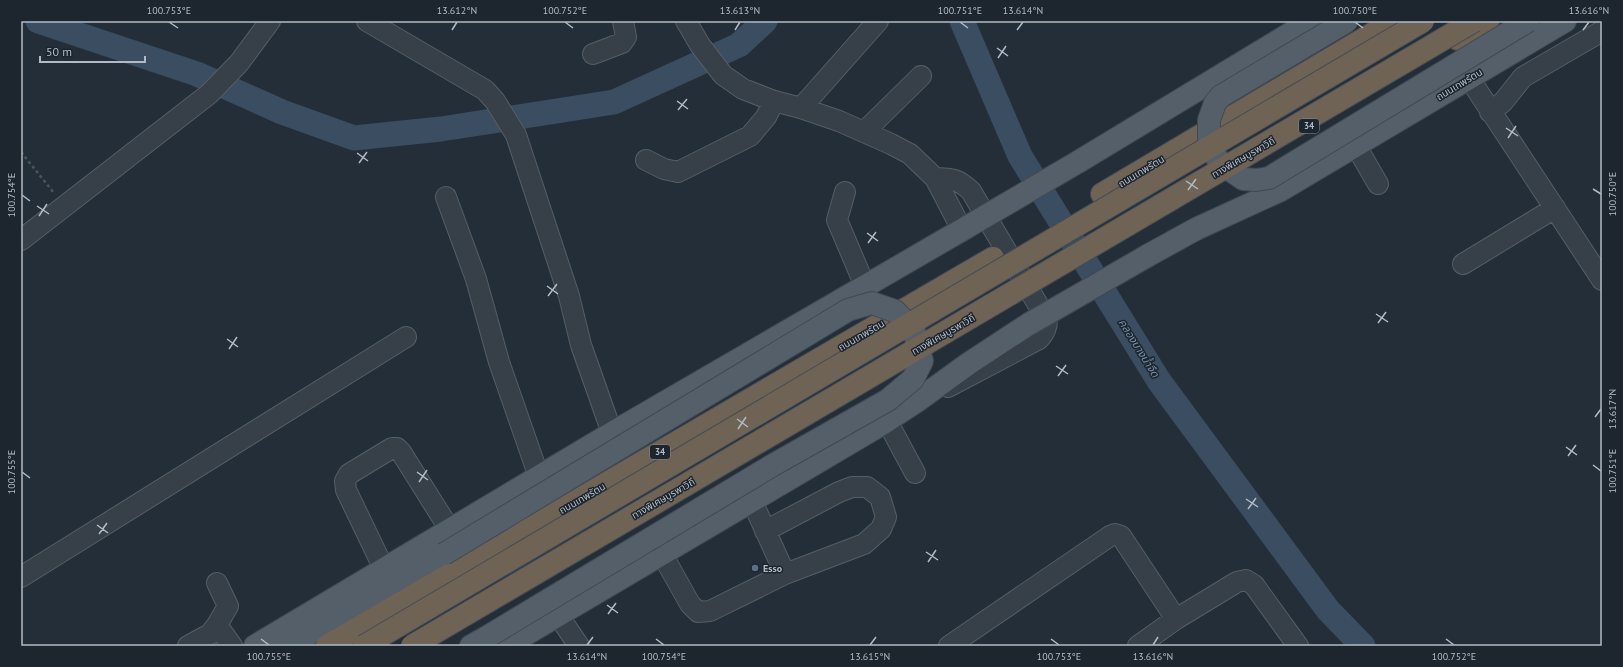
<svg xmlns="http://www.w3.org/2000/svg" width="1623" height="667" font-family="'PT Sans','Noto Sans Thai',sans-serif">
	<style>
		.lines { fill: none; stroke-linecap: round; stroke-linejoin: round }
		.river { stroke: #3a4d61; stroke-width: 25 }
		.minor-casing { stroke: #555e67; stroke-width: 22 }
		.major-casing { stroke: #404952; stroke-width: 24 }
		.highway-casing { stroke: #424b54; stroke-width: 24 }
		.path { stroke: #455859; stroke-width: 2.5; stroke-dasharray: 3 3; stroke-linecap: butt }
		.minor { stroke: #374049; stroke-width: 20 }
		.major { stroke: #555f69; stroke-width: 22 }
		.highway { stroke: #6f6355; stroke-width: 22 }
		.major-bridge-casing { stroke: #404952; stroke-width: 24; stroke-linecap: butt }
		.highway-bridge-casing { stroke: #424b54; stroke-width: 24; stroke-linecap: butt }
		.major-bridge { stroke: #555f69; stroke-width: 22 }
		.highway-bridge { stroke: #6f6355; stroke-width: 22 }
		.ticks { fill: none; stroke: #b2bbc5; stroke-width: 1.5 }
		.service-dot { fill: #5c6f8a; stroke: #1d252e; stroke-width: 1.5 }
		.labels { text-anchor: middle; stroke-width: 3; stroke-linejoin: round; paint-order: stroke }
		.shield { fill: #1d252e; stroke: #858e98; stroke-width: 1 }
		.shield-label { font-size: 9px; font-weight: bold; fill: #b2bbc5 }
		.street-label { font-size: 10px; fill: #b2bbc5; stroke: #1d252e }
		.poi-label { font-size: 10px; font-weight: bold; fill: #b2bbc5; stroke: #1d252e; text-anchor: start }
		.water-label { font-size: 11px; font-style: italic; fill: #758ea7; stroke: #1d252e }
		.neatline { fill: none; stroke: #b2bbc5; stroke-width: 1.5 }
		.ticks-label { font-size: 10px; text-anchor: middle; fill: #b2bbc5 }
	</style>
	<rect width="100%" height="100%" fill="#242e39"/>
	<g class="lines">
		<path class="river" d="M38,21L197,74L282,112L354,138L441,129L614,102L739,45L765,21
			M962,21L1020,156L1159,381L1328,610L1363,646"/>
		<g class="minor-casing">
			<path id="minor" d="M367,21L485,90L495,101L516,135L569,296L581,345L612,433
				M686,21L700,45L723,75L743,89L774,101L801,108L839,121L891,144L910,154L935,178L962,230
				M593,54L622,43L626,37L623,21
				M1469,78L1602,280
				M801,108L878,21
				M1490,112L1503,102L1523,77L1602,31
				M864,132L921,76
				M1356,146L1378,184
				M646,160L664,169L678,172L750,136L766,117L774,101
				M935,178C952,178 958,179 971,191L1047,320C1047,328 1045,333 1039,339L948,387
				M845,192L837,220L865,286
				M446,197L476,279L499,362L539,477
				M21,240L209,94L239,63L270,21
				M1463,264L1555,208
				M887,421L915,473
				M752,501L785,574
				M662,554L690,604L698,612L710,611L785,574L864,544L881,529L886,517L880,497L867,487H852L839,492L765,531
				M384,569L346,490L345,481L349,474L392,448H397L401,452L450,530
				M21,577L406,337
				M217,583L228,606L217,625
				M558,615L579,646
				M188,646L210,634L217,625L232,646
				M949,646L1110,536L1115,534L1121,536L1176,619
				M1138,646L1176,619L1237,582L1246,580L1254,585L1298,646"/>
		</g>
		<g class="major-casing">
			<path id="major" d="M1078,162L1311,21
				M1147,256L1196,229L1281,190L1565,21
				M255,646L612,433L967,227
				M289,646L444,554
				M471,646L487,637
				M506,646L882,424L917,401L968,364L1029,324"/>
		</g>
		<g class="highway-casing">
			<path id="highway" d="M1458,39L1488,21
				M1102,194L1394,21
				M327,646L993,258"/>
		</g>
		<path class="path" d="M21,152L54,193"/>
		<use href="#minor" class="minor"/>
		<use href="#major" class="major"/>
		<use href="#highway" class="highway"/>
		<g class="major-bridge-casing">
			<path id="major-bridge" d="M1347,21L1221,96L1215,103L1209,120V145L1220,163L1243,179L1256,180L1269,178L1528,21
				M967,227L1078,162
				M1029,324L1147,256
				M444,554L848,310L872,303L895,311L914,331L922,361L913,379L888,400L773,465L487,637"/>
		</g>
		<g class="highway-bridge-casing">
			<path id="highway-bridge" d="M364,646L1423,21
				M412,646L1474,21"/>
		</g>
		<use href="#major-bridge" class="major-bridge"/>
		<use href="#highway-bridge" class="highway-bridge"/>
	</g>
	<path class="ticks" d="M169,22L178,28M565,22L573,28M960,22L968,28M1355,22L1363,28M452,30L457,22M735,30L740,22M1017,30L1023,22M1583,30L1589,22M997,48L1008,56M998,58L1006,46M677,101L688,109M678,110L687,99M1506,128L1518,136M1508,138L1516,126M357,153L368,161M359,163L367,152M1186,181L1198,189M1593,189L1601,194M1188,190L1196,179M22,195L30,201M37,206L49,214M39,216L47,204M867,233L878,241M868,243L876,232M547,286L558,294M548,296L557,284M1376,314L1388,322M1378,323L1386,312M227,339L238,347M229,349L237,337M1056,366L1068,374M1058,376L1066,365M1595,417L1601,409M737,419L748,427M738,429L746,417M1566,447L1577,455M1568,456L1576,445M1593,465L1601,471M22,472L30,478M417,472L428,480M419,482L427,470M1246,499L1258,507M1248,509L1256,498M97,525L108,533M99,534L107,523M926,552L938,560M928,562L936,550M607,605L618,613M608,614L616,603M261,639L269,645M656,639L664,645M1051,639L1059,645M1446,639L1454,645M587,645L593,637M870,645L876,637M1153,645L1158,637"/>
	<circle class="service-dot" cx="755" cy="568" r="4"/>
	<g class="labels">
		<g class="shield">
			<rect x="1299" y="119" width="20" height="14" rx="3"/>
			<rect x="650" y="445" width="20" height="14" rx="3"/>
		</g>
		<g class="shield-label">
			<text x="1309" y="129">34</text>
			<text x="660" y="455">34</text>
		</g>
		<g class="street-label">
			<text transform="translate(1459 84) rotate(-31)" y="4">ถนนเทพรัตน</text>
			<text transform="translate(1243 157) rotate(-30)" y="4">ทางพิเศษบูรพาวิถี</text>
			<text transform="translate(1141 171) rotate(-31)" y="4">ถนนเทพรัตน</text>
			<text transform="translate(943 334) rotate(-30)" y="4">ทางพิเศษบูรพาวิถี</text>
			<text transform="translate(861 335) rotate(-30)" y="4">ถนนเทพรัตน</text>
			<text transform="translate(582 498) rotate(-30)" y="4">ถนนเทพรัตน</text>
			<text transform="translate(663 498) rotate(-30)" y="4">ทางพิเศษบูรพาวิถี</text>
		</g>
		<g class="poi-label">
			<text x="763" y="572">Esso</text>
		</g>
		<g class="water-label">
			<text transform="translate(1139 348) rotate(58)" y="4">คลองบางน้ำจืด</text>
		</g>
	</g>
	<rect width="1623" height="667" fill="none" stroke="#1d252e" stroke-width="44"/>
	<path d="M40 56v6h105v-6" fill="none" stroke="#b2bbc5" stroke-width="2"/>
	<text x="46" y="56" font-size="12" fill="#b2bbc5" stroke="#1d252e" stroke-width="3" paint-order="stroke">50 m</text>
	<rect x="22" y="22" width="1579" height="623" class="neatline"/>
	<g class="ticks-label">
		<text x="169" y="14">100.753°E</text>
		<text x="457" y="14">13.612°N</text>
		<text x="565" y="14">100.752°E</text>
		<text x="740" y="14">13.613°N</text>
		<text x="960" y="14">100.751°E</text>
		<text x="1023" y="14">13.614°N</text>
		<text x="1355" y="14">100.750°E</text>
		<text x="1589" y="14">13.616°N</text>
		<text transform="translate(1612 194) rotate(-90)" y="4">100.750°E</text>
		<text transform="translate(11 195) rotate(-90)" y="4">100.754°E</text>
		<text transform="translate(1612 409) rotate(-90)" y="4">13.617°N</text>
		<text transform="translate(1612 471) rotate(-90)" y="4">100.751°E</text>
		<text transform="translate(11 472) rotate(-90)" y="4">100.755°E</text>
		<text x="269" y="660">100.755°E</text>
		<text x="587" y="660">13.614°N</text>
		<text x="664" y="660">100.754°E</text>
		<text x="870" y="660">13.615°N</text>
		<text x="1059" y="660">100.753°E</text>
		<text x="1153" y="660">13.616°N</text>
		<text x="1454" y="660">100.752°E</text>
	</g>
</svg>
